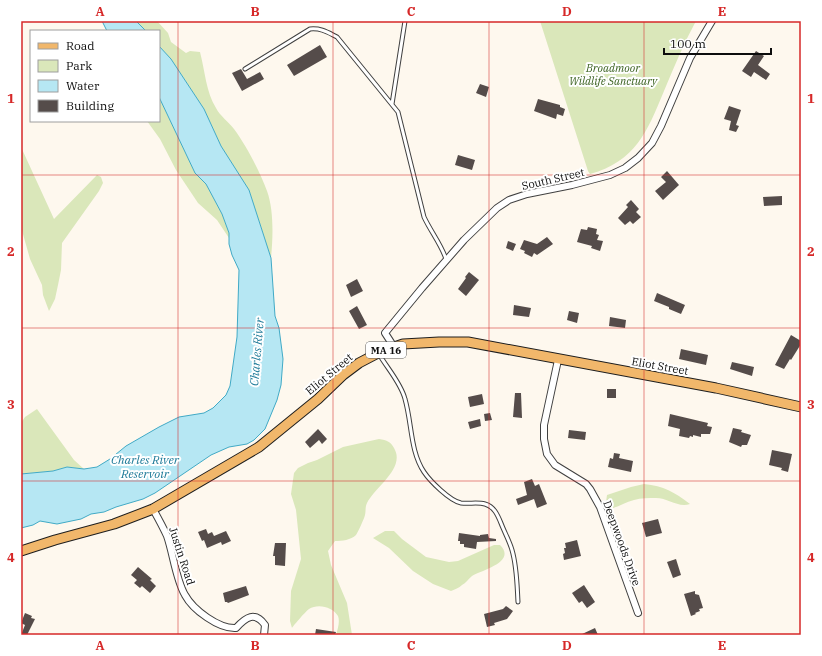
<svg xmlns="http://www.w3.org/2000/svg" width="822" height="656" font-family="'IBM Plex Serif',serif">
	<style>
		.green { fill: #dae7ba }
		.water { fill: #b6e7f3; stroke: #41aac6 }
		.building { fill: #554c4a }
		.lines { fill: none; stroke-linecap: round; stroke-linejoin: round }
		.lane-casing { stroke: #404040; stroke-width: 5 }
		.street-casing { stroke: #404040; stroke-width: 8 }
		.primary-casing { stroke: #1e1e1e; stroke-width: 11 }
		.lane { stroke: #fff; stroke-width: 3 }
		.street { stroke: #fff; stroke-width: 6 }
		.primary { stroke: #f1b76b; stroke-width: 9 }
		.grid { fill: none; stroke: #d62828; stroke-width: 1; stroke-opacity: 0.55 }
		.labels { text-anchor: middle; stroke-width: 4; stroke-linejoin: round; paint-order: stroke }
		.shield { fill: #fff; stroke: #565656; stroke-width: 1 }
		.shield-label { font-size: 10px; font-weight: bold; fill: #0d0d0d }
		.park-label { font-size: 11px; font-style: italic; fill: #3b6221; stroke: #fff }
		.street-label { font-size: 11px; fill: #0d0d0d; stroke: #fff }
		.water-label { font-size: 12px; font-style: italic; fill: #1d7a98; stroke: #fff }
		.neatline { fill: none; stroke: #d62828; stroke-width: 1.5 }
		.grid-label { font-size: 13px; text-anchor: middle; font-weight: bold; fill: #d62828 }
	</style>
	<rect width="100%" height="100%" fill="#fef8ee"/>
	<path class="green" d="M136,21H157L168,33L171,42L186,53L190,51L200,52C205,71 206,92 216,108C220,116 229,122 234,129C246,145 260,172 267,191C274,210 273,238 271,258L249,190L221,146L204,109L171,59L159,46V31H146Z
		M540,21H696C684,43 674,67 664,91C647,132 636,161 590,174L588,171Z
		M159,97L195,173L206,184L222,214L229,233V238L217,220L198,203L176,170L160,139L147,121H159Z
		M21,147L54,219L97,175L101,177L103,183L99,191L62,243L61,270L58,285L55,299L49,311L43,295L42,285L30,259L21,227Z
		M37,409L74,460L84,469L67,467L53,471L21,474V423L25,417Z
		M379,439C387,440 391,442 394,448C406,468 375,487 367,503C365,507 366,511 365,515C364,519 358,532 356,535C351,540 342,541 335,541L328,551L331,565L347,603L352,635H336C338,629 340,621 338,616C333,607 318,603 309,609C306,611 294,625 292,628L290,621L291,591L301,559L296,510L291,494L294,473L298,468L308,463L317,460L343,447Z
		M644,484C664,486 674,492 690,504C678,508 668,498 656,498C649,498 641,498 634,500C626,502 620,506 613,508L606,502L607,495L631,487Z
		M385,531H394L402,539L426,557L449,562L458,561L494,545H500C517,562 482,570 472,576C468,579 466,583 462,585C459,588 455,589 451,591L433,584L413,571L389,548L373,538Z"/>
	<path class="water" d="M102,21H136L146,31H107Z
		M159,46L171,59L204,109L221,146L249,190L271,258L275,316L279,328L283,359L281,385L277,400L265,429L254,440L247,444L229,447L211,455L155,493L143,499L116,507L104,512L91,514L81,519L57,524L40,521L33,525L21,528V474L53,471L67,467L84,469L97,467L110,459L126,446L159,427L179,417L204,413L213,408L226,395L230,386L237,337L239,270L232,255L229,244V233L222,214L206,184L195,173L159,97Z"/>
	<path class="building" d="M320,45L327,57L294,76L287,65Z
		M756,51L764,56L758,65L770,74L766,80L754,72L751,77L742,71Z
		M241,69L247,79L260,72L264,79L242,91L232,73Z
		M480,84L489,87L486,97L476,93Z
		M538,99L560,105V107L565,109L563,116L557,114L556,119L534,111Z
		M729,106L741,110L736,125L739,126L736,132L729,130L731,121L724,119Z
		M458,155L475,160L472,170L455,165Z
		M667,171L679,185L663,200L655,191L666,182L661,177Z
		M782,196V205L764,206L763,197Z
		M631,200L639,209L636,212L641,217L633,224L630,221L625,225L618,218L628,207L626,205Z
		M588,227L597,229L596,234L599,235L597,240L603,241L600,251L591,248L592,246L577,242L581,229L587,230Z
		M547,237L553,244L537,255L534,253L532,257L524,253L525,251L520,249L524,240L537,244Z
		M508,241L516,244L513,251L506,248Z
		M469,272L479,280L466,296L458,289L466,278L465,277Z
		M357,279L363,291L351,297L346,285Z
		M657,293L685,305L681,314L669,309V307L654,301Z
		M514,305L531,308L529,317L513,315Z
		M357,306L367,325L359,329L349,311Z
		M569,311L579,313L577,323L567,320Z
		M610,317L626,320L625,328L609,326Z
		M791,335L801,341V344L791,360L790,359L784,369L775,365Z
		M681,349L708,355L706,365L679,359Z
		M732,362L754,367L752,376L730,369Z
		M607,389H616V398H607Z
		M515,393H521L522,418L513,417Z
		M482,394L484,404L470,407L468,397Z
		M490,413L492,420L485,421L484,414Z
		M670,414L708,423L707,426L712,427L710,434H701V437L693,435V437L690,436L689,438L679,436L680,429L668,426Z
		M480,419L481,426L470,429L468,422Z
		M733,428L742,430L741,432L751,435L747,445H742L741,447L729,442Z
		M318,429L327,439L322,444L319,440L310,448L305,442Z
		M569,430L586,432L585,440L568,438Z
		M772,450L792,454L788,472L781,470L782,468L769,465Z
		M614,453L620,454L619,458L633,461L631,472L608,467L610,458L613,459Z
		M532,479L535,486L539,484L547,504L537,508L534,499L518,505L516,499L527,495L524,482Z
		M658,519L662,533L646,537L642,523Z
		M206,529L208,534L212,532L214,536L226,531L231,541L222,545L221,542L207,548L204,540L202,541L198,532Z
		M459,533L480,536V535L488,534L489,538L496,539V541L477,542L476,549L464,547V544H460V541H458Z
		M577,540L581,556L564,560L563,554L565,553L564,548H566L565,543Z
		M275,543H286L285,566L275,565V556H273Z
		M676,559L681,575L673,578L667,562Z
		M138,567L152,579L150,580L156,586L150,593L142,586L140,588L134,583L137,580L131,575Z
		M584,585L595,602L587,608L582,601L579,603L572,593Z
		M246,586L249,595L228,603L227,602H225L223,593Z
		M695,591V594L699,595L703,608L699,609L700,611L695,613L696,614L691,616L684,594Z
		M506,606L513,611L507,619L494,623L495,625L487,627L484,614L503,609Z
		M25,613L32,616L31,618L35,619L27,635H21L25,625L21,623Z
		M595,628L598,635H580Z
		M316,629L336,632L335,635H315Z"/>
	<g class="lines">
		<g class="lane-casing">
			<path id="lane" d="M245,69L310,29C321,28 327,32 337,37L398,112L424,217C431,232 441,244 446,259
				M392,104L405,21
				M379,354C387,368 401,383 405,399C412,423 410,451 424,472C430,481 450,501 461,503C469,504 478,502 485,504C496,507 499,519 503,528C506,535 510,543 512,550C517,567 517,585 518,602"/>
		</g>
		<g class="street-casing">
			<path id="street" d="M394,347L385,333L422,288L464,240L497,208L509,200L527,194L572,185L610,175L625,168L638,158L652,143L661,126L690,58L712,21
				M558,360L544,425V439L547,454L555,465L586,484L590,489L600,507L638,613
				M153,509C158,518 163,527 167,536C173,553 176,580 185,595C193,610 219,629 236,628C246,617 255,611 265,625L264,635"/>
		</g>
		<g class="primary-casing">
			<path id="primary" d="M21,551L55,540L114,524L153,509L259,447L318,399L343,375L359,363L380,352L403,344L439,342H468L716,388L801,407"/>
		</g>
		<use href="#lane" class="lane"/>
		<use href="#street" class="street"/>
		<use href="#primary" class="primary"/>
	</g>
	<path class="grid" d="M178,21V635M333,21V635M489,21V635M644,21V635M21,175H801M21,328H801M21,481H801"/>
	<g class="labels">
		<rect class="shield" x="366" y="342" width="40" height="16" rx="3"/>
		<g class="shield-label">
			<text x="386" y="354">MA 16</text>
		</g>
		<g class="park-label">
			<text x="613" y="72">Broadmoor<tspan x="613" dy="13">Wildlife Sanctuary</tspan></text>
		</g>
		<g class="street-label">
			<text transform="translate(553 179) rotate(-13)" y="4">South Street</text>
			<text transform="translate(660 366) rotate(10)" y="4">Eliot Street</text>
			<text transform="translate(329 374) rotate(-40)" y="4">Eliot Street</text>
			<text transform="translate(622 543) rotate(70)" y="4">Deepwoods Drive</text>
			<text transform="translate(182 556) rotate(72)" y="4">Justin Road</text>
		</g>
		<g class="water-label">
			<text transform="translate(257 352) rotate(-85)" y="4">Charles River</text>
			<text x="145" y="464">Charles River<tspan x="145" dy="14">Reservoir</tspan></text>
		</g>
	</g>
	<rect width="822" height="656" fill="none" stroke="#ffffff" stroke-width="44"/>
	<rect x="30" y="30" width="130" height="92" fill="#ffffff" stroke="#9e9e9e"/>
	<rect x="38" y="43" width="20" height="6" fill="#f1b76b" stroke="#9e9e9e"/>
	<text x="66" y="50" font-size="12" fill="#0d0d0d">Road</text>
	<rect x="38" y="60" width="20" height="12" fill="#dae7ba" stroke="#9e9e9e"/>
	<text x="66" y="70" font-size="12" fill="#0d0d0d">Park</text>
	<rect x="38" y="80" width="20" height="12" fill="#b6e7f3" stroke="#9e9e9e"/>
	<text x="66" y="90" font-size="12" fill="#0d0d0d">Water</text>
	<rect x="38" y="100" width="20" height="12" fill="#554c4a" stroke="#9e9e9e"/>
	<text x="66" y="110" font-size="12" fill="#0d0d0d">Building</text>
	<path d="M664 48v6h107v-6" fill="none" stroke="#0d0d0d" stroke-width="2"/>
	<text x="670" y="48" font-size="12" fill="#0d0d0d" stroke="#ffffff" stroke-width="3" paint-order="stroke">100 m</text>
	<rect x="22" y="22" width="778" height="612" class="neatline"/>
	<g class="grid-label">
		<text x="100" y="16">A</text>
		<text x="255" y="16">B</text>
		<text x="411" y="16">C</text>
		<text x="567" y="16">D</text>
		<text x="722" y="16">E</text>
		<text x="11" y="103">1</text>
		<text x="811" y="103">1</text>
		<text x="11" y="256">2</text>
		<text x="811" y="256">2</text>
		<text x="11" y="409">3</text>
		<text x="811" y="409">3</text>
		<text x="11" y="562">4</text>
		<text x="811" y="562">4</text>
		<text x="100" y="650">A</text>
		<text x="255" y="650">B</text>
		<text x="411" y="650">C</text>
		<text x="567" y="650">D</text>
		<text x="722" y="650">E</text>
	</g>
</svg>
